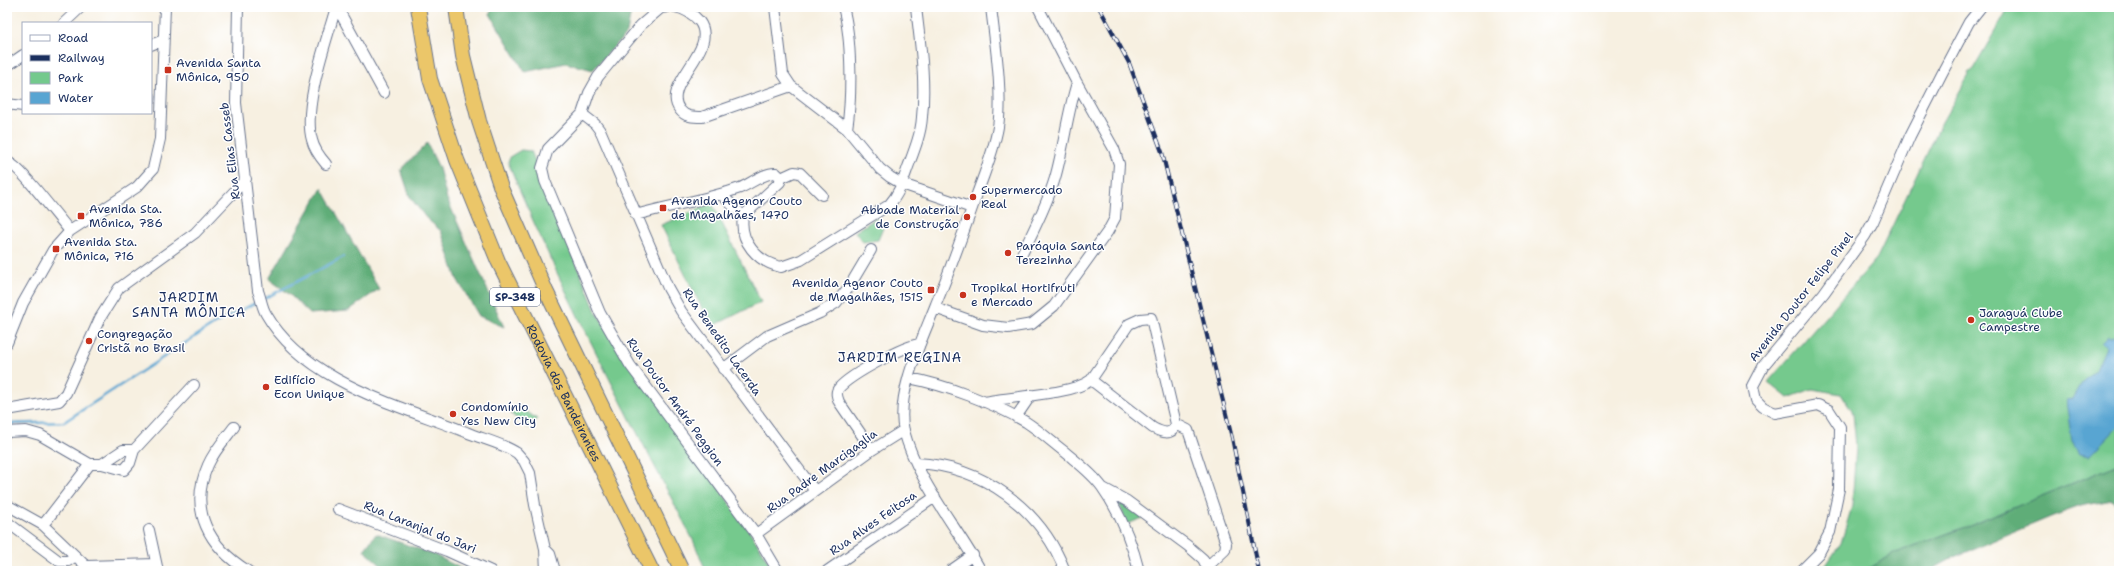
<svg xmlns="http://www.w3.org/2000/svg" width="2126" height="578" font-family="'Shantell Sans',sans-serif">
	<style>
		.green { fill: #74c98d; stroke: #487c76 }
		.forest { fill: #5fad78; stroke: #3d6e6b }
		.water { fill: #59a5d2; stroke: #3a6a98 }
		.lines { fill: none; stroke-linecap: round; stroke-linejoin: round }
		.stream { stroke: #59a5d2; stroke-width: 2.5 }
		.minor-casing { stroke: #68738c; stroke-width: 12 }
		.highway-casing { stroke: #68738c; stroke-width: 16 }
		.minor { stroke: #fff; stroke-width: 10 }
		.highway { stroke: #ebc669; stroke-width: 14 }
		.rail-casing { stroke: #1b2f5e; stroke-width: 4 }
		.rail { stroke: #fff; stroke-width: 2.5; stroke-dasharray: 8; stroke-linecap: butt }
		.poi-dot { fill: #c8321e; stroke: #fff; stroke-width: 1.5 }
		.labels { text-anchor: middle; stroke-width: 3; stroke-linejoin: round; paint-order: stroke }
		.shield { fill: #fff; stroke: #5f6d8e; stroke-width: 1 }
		.shield-label { font-size: 11px; font-weight: bold; fill: #1b2f5e }
		.poi-label { font-size: 12px; fill: #1b2f5e; stroke: #fff; text-anchor: start }
		.street-label { font-size: 12px; fill: #1b2f5e; stroke: #fff }
		.neighbourhood-label { font-size: 13px; letter-spacing: 1px; fill: #1b2f5e; stroke: #fff }
	</style>
	<rect width="100%" height="100%" fill="#fff"/>
	<filter id="ink" filterUnits="userSpaceOnUse"><feTurbulence type="fractalNoise" baseFrequency=".025" numOctaves="2"/><feDisplacementMap in="SourceGraphic" scale="8" xChannelSelector="R" yChannelSelector="G"/><feConvolveMatrix kernelMatrix="1 2 1 2 8 2 1 2 1" color-interpolation-filters="sRGB"/></filter>
	<filter id="wash" filterUnits="userSpaceOnUse"><feTurbulence type="fractalNoise" baseFrequency=".012" numOctaves="4" result="noise"/><feDisplacementMap in="SourceGraphic" scale="16" xChannelSelector="R" yChannelSelector="G"/><feGaussianBlur stdDeviation="0.9" result="paint"/><feColorMatrix in="noise" values="0 0 0 0 0 0 0 0 0 0 0 0 0 0 0 0 0 1.4 0 .05"/><feComposite in="paint" operator="in"/></filter>
	<g filter="url(#wash)">
		<rect width="100%" height="100%" fill="#f7f0e1"/>
		<path class="green" d="M2009,7H2119V464L1984,520L1895,553L1865,571H1822L1841,543L1852,506L1856,446L1853,413L1841,394L1812,389L1788,398L1768,382L1877,258L1942,122L1969,75L1968,73L1973,69Z
			M521,150L531,151L597,314L752,535L774,571H706L693,540C629,416 561,292 508,162L511,156Z
			M712,203L761,302L711,327L661,225Z
			M876,218L883,228L878,240L863,242L855,232Z
			M517,405L537,419L529,428L511,414Z
			M1118,501L1143,518L1127,524Z"/>
		<path class="forest" d="M493,7H639L631,11L627,33L593,70L566,63L525,72L490,14Z
			M427,143L439,168L447,199L504,327L479,316L457,279L441,231L426,218L410,197L401,170Z
			M322,188L379,289L348,311L310,314L289,294L269,279Z
			M2119,464V505L2112,500L2081,506L2053,516L1955,557L1929,571H1865L1895,553L1984,520Z
			M376,534L433,554L466,571H387L364,550Z"/>
		<path class="water" d="M2119,332V426L2090,456L2079,454L2072,442L2066,400L2072,399L2081,383L2096,370L2106,347L2101,343L2108,336L2110,337L2116,336Z"/>
		<g class="lines">
			<path class="stream" d="M264,299L343,257
				M7,424L64,422L216,323L259,301"/>
		</g>
	</g>
	<g filter="url(#ink)">
		<g class="lines">
			<g class="minor-casing">
				<path id="minor" d="M238,7L236,103L258,291C261,298 262,308 266,314C305,382 398,405 466,432C482,439 502,443 517,453L524,461L530,473L535,505L545,549L546,571
					M337,7L384,93
					M667,7L661,8L641,25L598,77L589,93L582,114L548,149L542,168L545,181L600,313L630,365L756,534L778,571
					M675,7C684,9 693,14 699,21C721,50 659,85 680,110C685,117 694,117 702,117L791,86
					M775,7L783,74L791,86L847,129L880,169L890,177L902,184L972,208
					M843,7C852,39 852,96 847,129
					M64,23L81,7
					M151,45L163,40
					M7,66L23,55
					M7,104L23,106
					M582,114L595,124L601,132L668,288L681,311L815,491
					M7,162C19,164 59,219 70,231
					M326,164C320,157 314,149 312,140C302,107 327,40 336,7
					M781,178L794,172L800,173L822,195
					M721,194L743,216
					M636,215C671,205 706,200 740,188C750,184 765,172 776,173L781,178L780,182L743,216C739,241 757,262 781,267L801,260L889,205C899,194 903,181 908,167C914,151 921,134 922,117C926,80 920,43 916,7
					M1022,254C1034,229 1047,205 1055,178C1064,147 1067,114 1077,83
					M935,308L983,325L1008,328L1032,324L1054,306L1108,231L1115,218L1117,192L1119,164L1114,149L1077,83L1038,7
					M7,343L23,303L53,250L70,231L137,187L153,169L160,139L165,7
					M723,369L767,336L820,313L836,303L849,287L871,250
					M909,378C946,385 993,403 1026,422C1040,431 1052,442 1065,452C1078,463 1092,473 1102,487C1119,511 1132,543 1139,571
					M984,402C1011,396 1072,395 1091,380L1129,324L1140,319L1151,318L1176,424C1172,437 1161,432 1153,428L1091,380
					M7,410L59,401L66,393L100,318L119,288L195,233L246,179
					M1016,417L1031,395
					M1176,424L1188,430L1226,544L1225,550L1208,566
					M234,427C225,439 214,451 208,465C188,510 209,547 248,571
					M7,432L26,431L40,435L90,464H102L124,470L130,463L134,450L194,385
					M872,450L839,402C837,397 835,392 839,388C850,375 905,345 920,344
					M916,463C983,466 1041,509 1065,571
					M102,464L123,450H134
					M1103,488L1127,501L1188,546L1203,559L1209,571
					M7,505L43,525L86,566L156,564
					M338,509L447,551L491,571
					M7,522L59,561H68L74,557
					M43,525L90,464
					M149,530L158,571
					M756,534L872,450L904,430
					M545,549L550,554L555,571
					M827,571L935,497
					M950,571L973,555
					M981,571C956,525 918,483 904,431C895,394 923,338 936,304C951,268 964,231 977,194C985,172 994,150 998,127C1003,93 995,42 991,7
					M1801,571L1819,553L1830,532L1839,489L1840,427L1829,410L1818,405L1775,413L1763,407L1756,400L1753,386L1764,365L1824,293L1865,236L1873,222L1910,136L1941,75L1969,22L1981,7"/>
			</g>
			<g class="highway-casing">
				<g id="highway">
					<path id="s1" d="M418,7L430,79L457,160L498,261L652,571"/>
					<path d="M456,7L463,56L479,121L501,188L546,291L682,571"/>
				</g>
			</g>
			<use href="#minor" class="minor"/>
			<use href="#highway" class="highway"/>
			<g class="rail-casing">
				<path id="rail" d="M1099,7L1129,63L1162,152L1232,438L1259,571"/>
			</g>
			<use href="#rail" class="rail"/>
		</g>
	</g>
	<g class="poi-dot">
		<rect x="164" y="66" width="8" height="8" rx="2"/>
		<circle cx="973" cy="197" r="4"/>
		<rect x="659" y="204" width="8" height="8" rx="2"/>
		<rect x="77" y="212" width="8" height="8" rx="2"/>
		<circle cx="967" cy="217" r="4"/>
		<rect x="52" y="245" width="8" height="8" rx="2"/>
		<circle cx="1008" cy="253" r="4"/>
		<rect x="927" y="286" width="8" height="8" rx="2"/>
		<circle cx="963" cy="295" r="4"/>
		<circle cx="1971" cy="320" r="4"/>
		<circle cx="89" cy="341" r="4"/>
		<circle cx="266" cy="387" r="4"/>
		<circle cx="453" cy="414" r="4"/>
	</g>
	<g class="labels">
		<rect class="shield" x="490" y="288" width="50" height="18" rx="3"/>
		<g class="shield-label">
			<text x="515" y="301">SP-348</text>
		</g>
		<g class="poi-label">
			<text x="176" y="67">Avenida Santa<tspan x="176" dy="14">Mônica, 950</tspan></text>
			<text x="981" y="194">Supermercado<tspan x="981" dy="14">Real</tspan></text>
			<text x="671" y="205">Avenida Agenor Couto<tspan x="671" dy="14">de Magalhães, 1470</tspan></text>
			<text x="89" y="213">Avenida Sta.<tspan x="89" dy="14">Mônica, 786</tspan></text>
			<text x="959" y="214" text-anchor="end">Abbade Material<tspan x="959" dy="14">de Construção</tspan></text>
			<text x="64" y="246">Avenida Sta.<tspan x="64" dy="14">Mônica, 716</tspan></text>
			<text x="1016" y="250">Paróquia Santa<tspan x="1016" dy="14">Terezinha</tspan></text>
			<text x="923" y="287" text-anchor="end">Avenida Agenor Couto<tspan x="923" dy="14">de Magalhães, 1515</tspan></text>
			<text x="971" y="292">Tropikal Hortifruti<tspan x="971" dy="14">e Mercado</tspan></text>
			<text x="1979" y="317">Jaraguá Clube<tspan x="1979" dy="14">Campestre</tspan></text>
			<text x="97" y="338">Congregação<tspan x="97" dy="14">Cristã no Brasil</tspan></text>
			<text x="274" y="384">Edifício<tspan x="274" dy="14">Econ Unique</tspan></text>
			<text x="461" y="411">Condomínio<tspan x="461" dy="14">Yes New City</tspan></text>
		</g>
		<g class="street-label">
			<text transform="translate(230 151) rotate(-97)" y="4">Rua Elias Casseb</text>
			<text transform="translate(1801 297) rotate(-52)" y="4">Avenida Doutor Felipe Pinel</text>
			<text transform="translate(722 342) rotate(55)" y="4">Rua Benedito Lacerda</text>
			<text dy="4" stroke="none"><textPath href="#s1" startOffset="415">Rodovia dos Bandeirantes</textPath></text>
			<text transform="translate(675 402) rotate(54)" y="4">Rua Doutor André Peggion</text>
			<text transform="translate(822 471) rotate(-36)" y="4">Rua Padre Marcigaglia</text>
			<text transform="translate(873 523) rotate(-35)" y="4">Rua Alves Feitosa</text>
			<text transform="translate(420 527) rotate(22)" y="4">Rua Laranjal do Jari</text>
		</g>
		<g class="neighbourhood-label">
			<text x="189" y="302">JARDIM<tspan x="189" dy="15">SANTA MÔNICA</tspan></text>
			<text x="900" y="362">JARDIM REGINA</text>
		</g>
	</g>
	<rect width="2126" height="578" fill="none" stroke="#fff" stroke-width="24"/>
	<rect x="22" y="22" width="130" height="92" fill="#ffffff" stroke="#a4acbf"/>
	<rect x="30" y="35" width="20" height="6" fill="#ffffff" stroke="#a4acbf"/>
	<text x="58" y="42" font-size="12" fill="#1b2f5e">Road</text>
	<rect x="30" y="55" width="20" height="6" fill="#1b2f5e" stroke="#a4acbf"/>
	<text x="58" y="62" font-size="12" fill="#1b2f5e">Railway</text>
	<rect x="30" y="72" width="20" height="12" fill="#74c98d" stroke="#a4acbf"/>
	<text x="58" y="82" font-size="12" fill="#1b2f5e">Park</text>
	<rect x="30" y="92" width="20" height="12" fill="#59a5d2" stroke="#a4acbf"/>
	<text x="58" y="102" font-size="12" fill="#1b2f5e">Water</text>
</svg>
